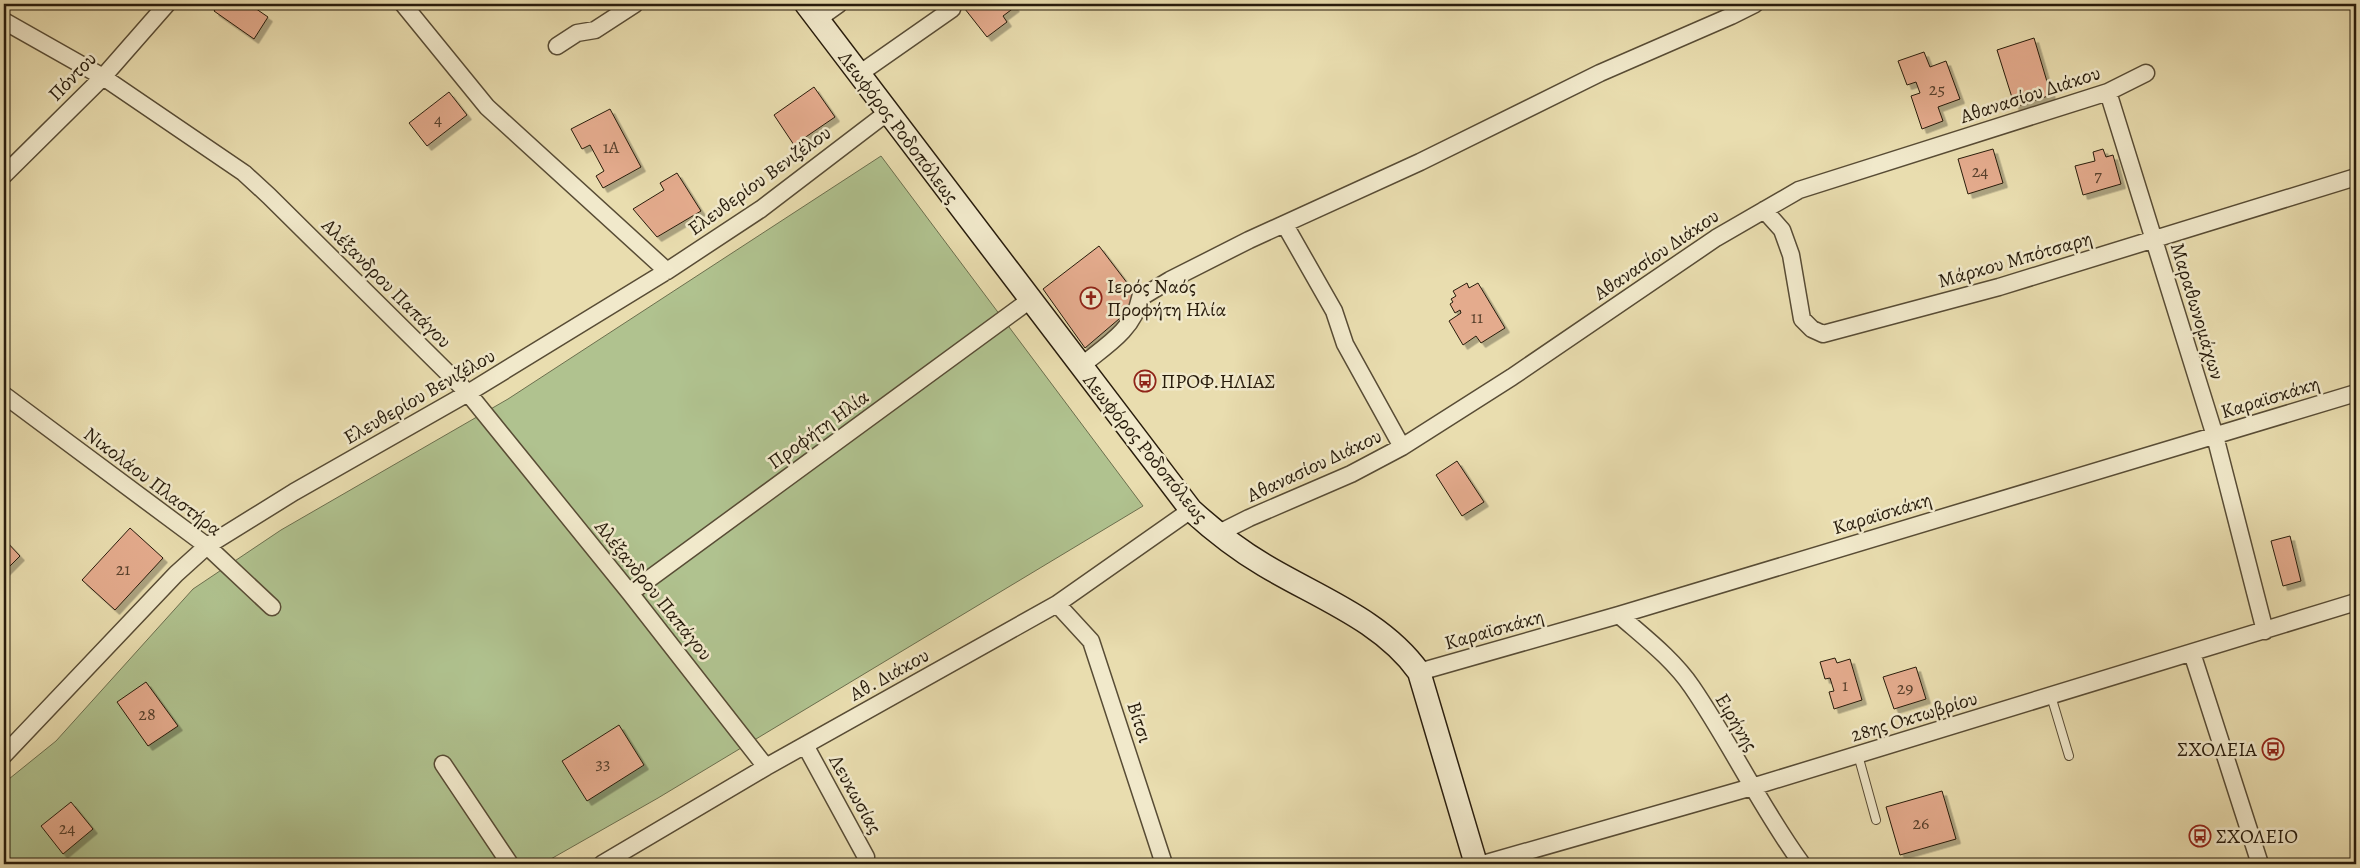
<svg xmlns="http://www.w3.org/2000/svg" width="2360" height="868" font-family="Alegreya,serif">
	<style>
		.green { fill: #b0c28f; stroke: #6c6f4e }
		.building { fill: #e4ab8d; stroke: #281c0c; filter: url(#shadow) }
		.lines { fill: none; stroke-linecap: round; stroke-linejoin: round }
		.lane-casing { stroke: #584c35; stroke-width: 10 }
		.street-casing { stroke: #584c35; stroke-width: 19 }
		.secondary-casing { stroke: #281c0c; stroke-width: 25 }
		.lane { stroke: #f1e9cb; stroke-width: 8 }
		.street { stroke: #f1e9cb; stroke-width: 16 }
		.secondary { stroke: #f1e9cb; stroke-width: 22 }
		.labels { text-anchor: middle; stroke-width: 5; stroke-linejoin: round; paint-order: stroke }
		.number-label { font-size: 18px; fill: #57402c }
		.street-label { font-size: 20px; fill: #281c0c; stroke: #f1e9cb }
		.poi-label { font-size: 20px; fill: #281c0c; stroke: #f1e9cb; text-anchor: start }
	</style>
	<defs>
		<filter id="shadow"><feDropShadow dx="4.5" dy="4.5" stdDeviation="0" flood-color="#0004"/></filter>
	</defs>
	<rect width="100%" height="100%" fill="#e9ddaf"/>
	<filter id="stains"><feTurbulence type="fractalNoise" baseFrequency=".004" numOctaves="4"/><feColorMatrix values="0 0 0 0 .2 0 0 0 0 .09 0 0 0 0 .02 0 0 0 .5 -.17"/></filter>
	<radialGradient id="worn" r=".72"><stop offset=".6" stop-color="#630" stop-opacity="0"/><stop offset="1" stop-color="#630" stop-opacity=".3"/></radialGradient>
	<path class="green" d="M881,156L1143,506L658,798L542,864H4V783L56,741L193,589L281,530L508,399Z"/>
	<path class="building" d="M219,4H249L268,17L254,39L214,11Z
		M961,4H1012L1015,7L1003,16L1007,22L987,37Z
		M2034,38L2051,95L2015,107L1997,50Z
		M1924,52L1930,67L1946,61L1960,99L1938,107L1943,121L1922,129L1911,96L1920,93L1916,82L1907,85L1898,61Z
		M814,87L835,117L794,145L774,115Z
		M449,92L467,115L427,146L409,123Z
		M610,109L641,167L603,188L596,176L604,171L590,145L582,149L571,129Z
		M1993,149L2003,183L1968,194L1958,159Z
		M2103,149L2106,157L2113,155L2121,184L2083,195L2075,166L2095,161L2093,152Z
		M677,173L701,211L657,237L633,209L664,190L660,183Z
		M1099,246L1131,288L1133,307L1085,348L1043,289Z
		M1467,283L1469,288L1478,283L1505,328L1481,343L1476,336L1463,345L1449,321L1461,313L1460,310L1455,313L1450,304L1453,302L1451,299L1456,296L1453,291Z
		M1457,461L1484,502L1462,516L1436,475Z
		M130,528L163,558L115,610L82,580Z
		M2290,536L2301,581L2283,586L2271,541Z
		M4,539L20,556L4,572Z
		M1835,658L1837,663L1850,659L1862,700L1834,709L1829,692L1834,691L1830,678L1825,679L1820,662Z
		M1916,667L1926,699L1894,709L1883,677Z
		M146,682L178,726L148,746L117,702Z
		M619,725L644,765L587,801L562,761Z
		M1942,791L1956,839L1900,855L1886,807Z
		M71,802L93,829L63,854L41,826Z"/>
	<g class="lines">
		<g class="lane-casing">
			<path id="lane" d="M2051,696L2069,756
				M1858,755L1876,820"/>
		</g>
		<g class="street-casing">
			<path id="street" d="M403,4L487,107L667,271
				M818,19L839,4
				M4,21L103,77L244,173L269,196L468,393L630,593L766,767
				M557,46L577,33L595,30L635,4
				M859,74L952,9
				M2108,92L2215,436L2265,631
				M4,175L103,77L167,4
				M1764,210L1782,230L1791,255L1802,319L1812,329L1823,334L1999,287L2356,177
				M1285,225L1334,311L1345,344L1402,447
				M1081,366C1104,347 1134,330 1140,298L1170,280L1249,240L1420,162L1600,73L1731,16L1755,4
				M4,395L207,546L272,607
				M1217,534L1249,518L1351,474L1402,447L1512,377L1716,238L1799,190L2108,92L2146,73
				M630,593L1030,300
				M1057,604L1091,641L1164,864
				M1619,615C1644,637 1673,659 1692,687C1731,744 1761,808 1802,864
				M2192,653L2260,864
				M1419,672L1619,615L2356,393
				M805,745L866,857L864,864
				M4,755L176,574L207,546L294,492L468,393L667,271L761,209L888,112
				M443,764L510,864
				M602,864L766,767L1057,604L1191,510
				M1483,864L1752,787L2356,602"/>
		</g>
		<g class="secondary-casing">
			<path id="secondary" d="M806,4L1191,510C1213,530 1237,549 1264,565C1317,597 1382,620 1419,672L1476,864"/>
		</g>
		<use href="#lane" class="lane"/>
		<use href="#street" class="street"/>
		<use href="#secondary" class="secondary"/>
	</g>
	<defs>
		<g id="church-ring" transform="scale(1.125)"><circle r="9.5" fill="#f1e9cb" stroke="#8f2418" stroke-width="1.5"/><path d="M-1.2-6h2.4v3.5h3.3v2.4h-3.3V6h-2.4V-.1h-3.3v-2.4h3.3Z" fill="#8f2418"/></g>
		<g id="bus-ring" transform="scale(1.125)"><circle r="9.5" fill="#f1e9cb" stroke="#8f2418" stroke-width="1.5"/><path d="M-5-6H5V4H4V6H2V4H-2V6H-4V4H-5ZM-3.5-4V0h7V-4ZM-3.5 1.2v1.5H-2V1.2ZM2 1.2v1.5H3.5V1.2Z" fill="#8f2418"/></g>
	</defs>
	<g fill-rule="evenodd">
		<use href="#church-ring" x="1091" y="298"/>
		<use href="#bus-ring" x="1145" y="381"/>
		<use href="#bus-ring" x="2273" y="749"/>
		<use href="#bus-ring" x="2200" y="836"/>
	</g>
	<g class="labels">
		<g class="number-label">
			<text x="1937" y="95">25</text>
			<text x="438" y="125">4</text>
			<text x="611" y="153">1A</text>
			<text x="1980" y="177">24</text>
			<text x="2098" y="181">7</text>
			<text x="1477" y="323">11</text>
			<text x="123" y="575">21</text>
			<text x="1845" y="691">1</text>
			<text x="1905" y="694">29</text>
			<text x="147" y="720">28</text>
			<text x="603" y="769">33</text>
			<text x="1921" y="829">26</text>
			<text x="67" y="834">24</text>
		</g>
		<g class="street-label">
			<text transform="translate(72 76) rotate(-46)" y="7">Πόντου</text>
			<text transform="translate(2030 94) rotate(-18)" y="7">Αθανασίου Διάκου</text>
			<text transform="translate(899 127) rotate(53)" y="7">Λεωφόρος Ροδοπόλεως</text>
			<text transform="translate(759 180) rotate(-36)" y="7">Ελευθερίου Βενιζέλου</text>
			<text transform="translate(1656 254) rotate(-34)" y="7">Αθανασίου Διάκου</text>
			<text transform="translate(2015 259) rotate(-16)" y="7">Μάρκου Μπότσαρη</text>
			<text transform="translate(387 283) rotate(45)" y="7">Αλέξανδρου Παπάγου</text>
			<text transform="translate(2198 311) rotate(73)" y="7">Μαραθωνομάχων</text>
			<text transform="translate(419 396) rotate(-30)" y="7">Ελευθερίου Βενιζέλου</text>
			<text transform="translate(2270 397) rotate(-17)" y="7">Καραϊσκάκη</text>
			<text transform="translate(818 429) rotate(-36)" y="7">Προφήτη Ηλία</text>
			<text transform="translate(1146 448) rotate(51)" y="7">Λεωφόρος Ροδοπόλεως</text>
			<text transform="translate(1314 465) rotate(-25)" y="7">Αθανασίου Διάκου</text>
			<text transform="translate(153 481) rotate(37)" y="7">Νικολάου Πλαστήρα</text>
			<text transform="translate(1882 513) rotate(-17)" y="7">Καραϊσκάκη</text>
			<text transform="translate(654 590) rotate(51)" y="7">Αλέξανδρου Παπάγου</text>
			<text transform="translate(1494 629) rotate(-16)" y="7">Καραϊσκάκη</text>
			<text transform="translate(889 674) rotate(-29)" y="7">Αθ. Διάκου</text>
			<text transform="translate(1914 716) rotate(-17)" y="7">28ης Οκτωβρίου</text>
			<text transform="translate(1140 722) rotate(72)" y="7">Βίτσι</text>
			<text transform="translate(1737 722) rotate(59)" y="7">Ειρήνης</text>
			<text transform="translate(856 794) rotate(61)" y="7">Λευκωσίας</text>
		</g>
		<g class="poi-label">
			<text x="1107" y="293">Ιερός Ναός<tspan x="1107" dy="23">Προφήτη Ηλία</tspan></text>
			<text x="1161" y="388">ΠΡΟΦ.ΗΛΙΑΣ</text>
			<text x="2257" y="756" text-anchor="end">ΣΧΟΛΕΙΑ</text>
			<text x="2216" y="843">ΣΧΟΛΕΙΟ</text>
		</g>
	</g>
	<rect width="2360" height="868" fill="none" stroke="#e9ddaf" stroke-width="20"/>
	<rect x="5" y="5" width="2350" height="858" fill="none" stroke="#281c0c" stroke-width="2.5"/>
	<rect x="10" y="10" width="2340" height="848" fill="none" stroke="#281c0c"/>
	<rect width="100%" height="100%" filter="url(#stains)"/>
	<rect width="100%" height="100%" fill="url(#worn)"/>
</svg>
